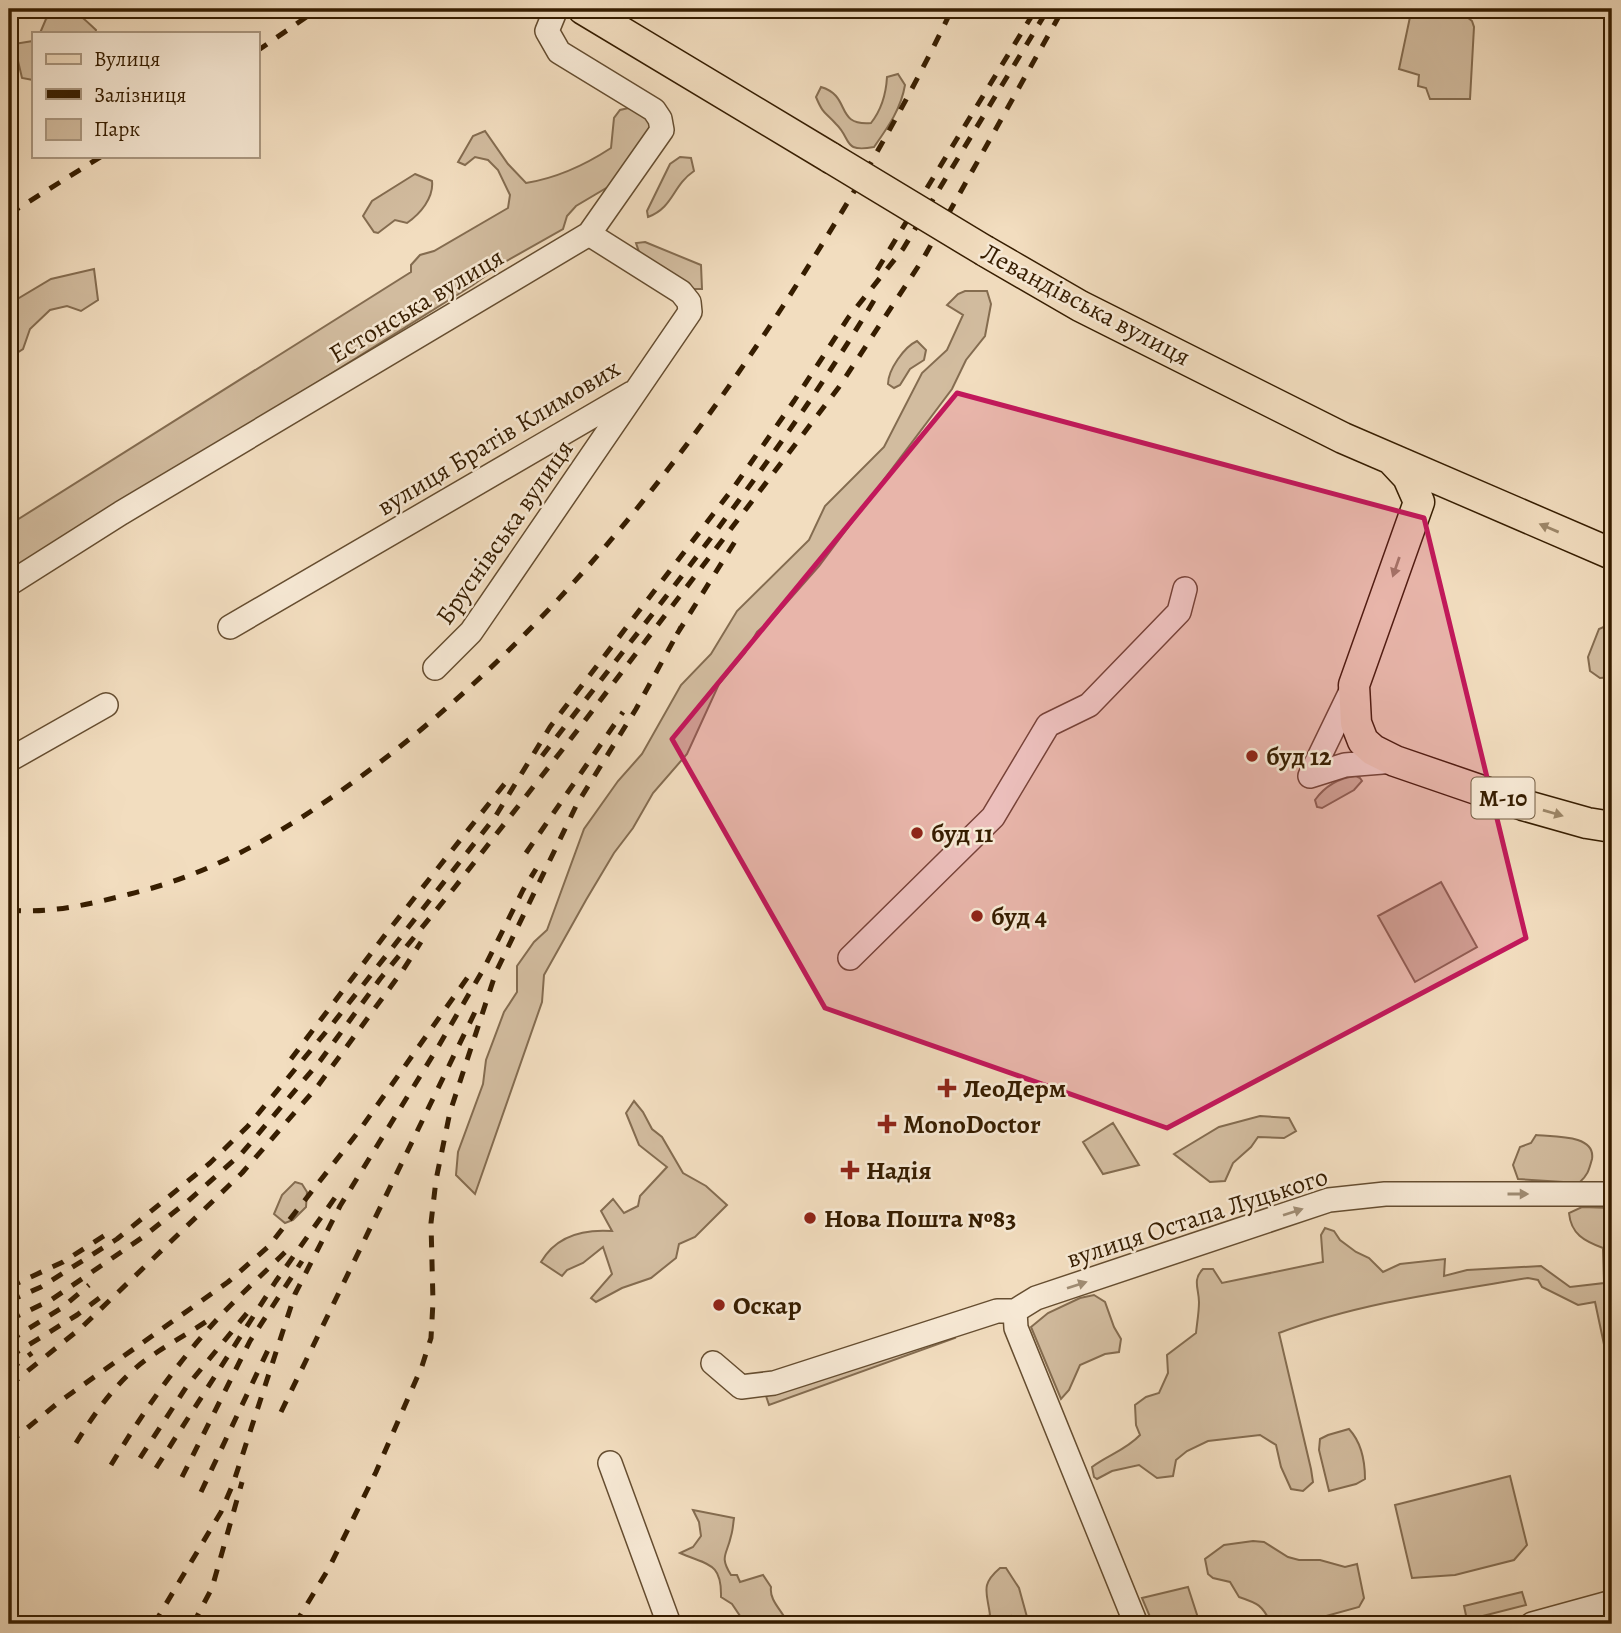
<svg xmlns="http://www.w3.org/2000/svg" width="1621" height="1633" font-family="Alegreya,serif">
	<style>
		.green { fill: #d2bc9f; stroke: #846c50; stroke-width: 2 }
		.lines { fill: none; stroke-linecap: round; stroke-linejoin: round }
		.minor-casing { stroke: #654d30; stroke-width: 26 }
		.major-casing { stroke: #361d00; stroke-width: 33 }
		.minor { stroke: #f7e9d5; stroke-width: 23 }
		.major { stroke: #f2ddbf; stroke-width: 30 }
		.rail { stroke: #361d00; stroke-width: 5; stroke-dasharray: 12 12; stroke-linecap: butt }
		.major-bridge-casing { stroke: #361d00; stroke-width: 33; stroke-linecap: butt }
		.major-bridge { stroke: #f2ddbf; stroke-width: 30 }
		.oneway { fill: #9d8769 }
		.oneway2 { fill: #a08d75 }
		.marked { fill: #c2185b; fill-opacity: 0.2; stroke: #c2185b; stroke-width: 5; stroke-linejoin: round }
		.poi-dot { fill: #8f2418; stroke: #f7e9d5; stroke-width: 2.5 }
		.labels { text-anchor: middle; stroke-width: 5; stroke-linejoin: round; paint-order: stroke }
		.shield { fill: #f7e9d5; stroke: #705a40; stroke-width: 2 }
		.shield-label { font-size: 24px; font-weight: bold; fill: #361d00 }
		.street-label { font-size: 26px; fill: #361d00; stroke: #f7e9d5 }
		.poi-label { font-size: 26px; font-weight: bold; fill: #361d00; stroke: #f7e9d5; text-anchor: start }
	</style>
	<rect width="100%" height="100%" fill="#f2ddbf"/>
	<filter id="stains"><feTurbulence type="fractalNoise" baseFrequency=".00286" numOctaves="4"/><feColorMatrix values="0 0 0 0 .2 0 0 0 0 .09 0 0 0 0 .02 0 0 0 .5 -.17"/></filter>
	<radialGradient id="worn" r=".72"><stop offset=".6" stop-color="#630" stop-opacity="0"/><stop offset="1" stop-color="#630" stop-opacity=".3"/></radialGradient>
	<path class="green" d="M62,9C76,9 86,21 96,30L95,33H40L46,19Z
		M1419,10L1467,17L1472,21L1474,27L1470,99H1430L1426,88L1418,86L1419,75L1399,69L1410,17Z
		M33,41V80L22,78L14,44Z
		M898,74L905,85C901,109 888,127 874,147C842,153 852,139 836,124C825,112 823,114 816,97L821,87C852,96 834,126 871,123C882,109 886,95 887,77Z
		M633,107L646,111L652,124L649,138L618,181L576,206L567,216L563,229L503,263L473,285L9,575V525L411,272V265L420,255L434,251L508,208L510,195L498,170L488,160L475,157L465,165L458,162L473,136L485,131L508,164L526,183C557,178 585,165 611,148L614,118L620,110Z
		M680,157L691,158L694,171C672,186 674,207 648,217L647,211L670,164Z
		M415,174L432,181C434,198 420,214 407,223L395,220L378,233L374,232L363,216L372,201Z
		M645,242L701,265L702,289H691L642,261L636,243Z
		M94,269L98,300L81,311L67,306L50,310L30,329L23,349L9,358V304L51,279Z
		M965,291H987L991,304L985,336L966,360L952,389L819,566L775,616L757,632L745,653L719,684L687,754L653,793L633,828L614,853L586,900L544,975L542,1002L475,1194L456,1175L458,1152L483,1084L486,1060L504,1012L517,992V966L534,942L547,930L584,829L618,781L642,754L681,685L711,654L737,611L809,540L825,506L884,447L922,373L947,350L963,315L947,305L958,294Z
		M917,341L926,350L924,360L910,369L900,385L894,388L888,384C888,370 904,347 917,341Z
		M1610,624L1612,625V677L1600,678L1590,671L1588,657L1599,629Z
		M1356,776L1360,778L1362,781L1354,790L1322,808L1317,807L1315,800C1325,786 1339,778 1356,776Z
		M1441,882L1477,947L1415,982L1378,916Z
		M634,1101L643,1112L652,1129L662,1137L683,1173L706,1186L727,1205L695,1237L679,1244L676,1258L651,1278L622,1288L596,1302L591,1298L612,1274L603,1247L583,1263L567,1270L562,1276L541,1262C556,1236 583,1229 612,1231L601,1211L613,1199L624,1213L638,1206L640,1196L667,1167L639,1145L626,1113Z
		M1260,1116L1289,1118L1296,1131L1284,1138L1258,1137L1251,1147L1233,1163L1225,1181L1210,1182L1174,1154L1219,1127Z
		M1113,1123L1139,1165L1103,1174L1083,1142Z
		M1536,1135C1552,1137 1596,1134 1592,1159C1589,1170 1588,1175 1579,1183L1518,1179L1513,1165L1520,1147L1531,1143Z
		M295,1182L302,1184L307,1192L306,1207L293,1220L285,1223L274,1214L282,1195Z
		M1582,1207L1612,1208V1382L1595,1302L1578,1305L1542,1287L1538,1280L1528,1278C1444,1292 1359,1303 1279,1333L1311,1469L1313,1482L1303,1491L1291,1489L1281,1467L1276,1445L1260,1435L1208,1441L1187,1451L1176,1460L1173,1476L1157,1478L1139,1465L1112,1471L1097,1479L1094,1477L1092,1467C1108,1455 1126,1450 1140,1435L1136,1425L1135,1405L1146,1397L1159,1393L1168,1373L1167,1355L1196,1333C1197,1323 1199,1312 1199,1302C1199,1289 1192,1280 1203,1269H1213L1222,1283L1323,1262L1321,1235L1325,1228L1334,1231L1340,1240L1356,1252L1369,1258L1383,1272L1400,1264L1445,1259L1444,1276L1467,1270L1541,1266L1570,1287L1604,1283L1603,1248C1584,1241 1571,1234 1569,1213Z
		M1094,1295L1105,1302L1114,1327L1121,1339L1119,1352L1105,1354L1080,1365L1069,1390L1061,1399L1031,1327L1048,1313L1080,1298Z
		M953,1333L955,1338L769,1405L766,1396Z
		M1349,1429C1361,1442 1365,1461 1365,1479L1356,1484L1329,1491L1319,1450L1320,1439L1328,1435Z
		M1510,1476L1527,1545L1514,1560L1455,1575L1412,1578L1395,1505Z
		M693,1510L734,1518C733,1524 733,1530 731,1536C727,1555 719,1556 731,1575H737L740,1582L763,1575L771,1587C769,1601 783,1611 788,1624H737L740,1616L732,1604L721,1597C722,1561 706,1565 680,1553L693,1547L701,1536L699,1522Z
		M1253,1541L1264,1542L1288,1557L1299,1560H1320L1345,1567L1357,1564L1364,1598L1359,1607L1319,1618L1289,1619L1271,1624C1263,1605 1257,1603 1239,1597L1230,1582L1213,1578L1208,1574L1205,1559L1224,1545Z
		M1000,1568H1006L1019,1588L1027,1617H1061L1071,1624H1016L1011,1616L998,1619L995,1624H966L990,1615C987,1592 980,1585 1000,1568Z
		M1188,1587L1200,1624H1153L1142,1598Z
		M1522,1592L1526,1605L1467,1620L1464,1606Z"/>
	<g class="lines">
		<g class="minor-casing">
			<path id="minor" d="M9,584L121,513L589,234L662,130L660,119L654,110L559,52L547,31L556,9
				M230,627L632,393
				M435,668L471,632L690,312L689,302L681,292L589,234
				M9,760L106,705
				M1310,776L1353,687
				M1310,776L1345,765L1395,761
				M850,958L993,817L1048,725L1089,705L1179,612L1185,589
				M1015,1311L1036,1298L1329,1200L1385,1194H1612
				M1015,1311L1016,1328L1136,1624
				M713,1363L741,1387L774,1383L997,1311H1015
				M610,1463L669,1624
				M1532,1624L1612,1602"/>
		</g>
		<g class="major-casing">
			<path id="major" d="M583,9L831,158
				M985,251L1080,306L1343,438L1612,554
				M1393,461L1408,477L1419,502L1354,685L1356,723L1363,741L1373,750L1395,761L1523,805L1587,823L1612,827"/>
		</g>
		<use href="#minor" class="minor"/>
		<use href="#major" class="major"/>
		<path class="rail" d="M257,51L318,9
			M9,214L102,156
			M877,270L1036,9
			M677,634L736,540
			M542,756C658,605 782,456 879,292
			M526,853L623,712
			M9,910C50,914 90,904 130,894C221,872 297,824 371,769C538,644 670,480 783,306C845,210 903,112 952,9
			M291,1059L385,935L510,777
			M9,1287L63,1262L113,1230
			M9,1301L41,1287L117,1239L210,1163L248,1126L330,1027L495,817L550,727L734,487L794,401L848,318L903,249L1048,9
			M9,1320L51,1300L143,1237L188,1201L242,1153L320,1061L380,979L455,887L580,727L839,387L923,259L1063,9
			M9,1341L63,1307L89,1285
			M9,1357L77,1315L106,1293
			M9,1370L32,1353
			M9,1386L82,1327L242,1173L317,1087L403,970L421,942
			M281,1412L475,1012
			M9,1443L59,1402L228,1282L269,1246L359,1131L470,974
			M76,1443C96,1411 119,1378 150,1357C170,1343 191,1332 210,1319
			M140,1458L187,1386L248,1312
			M111,1465C139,1419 169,1374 205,1333C231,1302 263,1275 292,1245
			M156,1468L276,1281L339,1192
			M182,1477L250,1341L302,1261
			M201,1492L268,1350
			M154,1624L221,1512L233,1484L295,1294L340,1206L438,1047L483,970L523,890L536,869
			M193,1624L212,1588L242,1482
			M295,1624L329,1568L376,1472L422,1366L431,1338L433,1302L431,1223L436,1180L450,1112L496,972L577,804L636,709L681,627"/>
		<g class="major-bridge-casing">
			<path id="major-bridge" d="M831,158L985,251"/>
		</g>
		<use href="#major-bridge" class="major-bridge"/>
	</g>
	<defs><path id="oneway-solid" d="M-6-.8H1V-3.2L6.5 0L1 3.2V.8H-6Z" transform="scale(1.75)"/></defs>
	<g class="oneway">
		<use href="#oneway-solid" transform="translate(1549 528) rotate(-157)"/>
		<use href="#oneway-solid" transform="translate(1396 567) rotate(109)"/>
		<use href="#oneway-solid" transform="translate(1553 813) rotate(16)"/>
	</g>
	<g class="oneway2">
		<use href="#oneway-solid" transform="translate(1518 1194)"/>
		<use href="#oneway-solid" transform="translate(1293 1212) rotate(-18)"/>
		<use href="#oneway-solid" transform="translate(1077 1285) rotate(-18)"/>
	</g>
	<path class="marked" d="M957,393L1424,518L1526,938L1167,1128L825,1008L672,739Z"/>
	<g class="poi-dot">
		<circle cx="1252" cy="756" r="7"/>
		<circle cx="917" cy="833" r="7"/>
		<circle cx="977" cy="916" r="7"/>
		<path d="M943.5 1077.5h7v7h7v7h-7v7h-7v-7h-7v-7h7z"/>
		<path d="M883.5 1113.5h7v7h7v7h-7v7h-7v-7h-7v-7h7z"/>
		<path d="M846.5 1159.5h7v7h7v7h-7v7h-7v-7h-7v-7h7z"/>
		<circle cx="810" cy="1218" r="7"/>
		<circle cx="719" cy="1305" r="7"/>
	</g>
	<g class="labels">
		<rect class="shield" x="1471.5" y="777.5" width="63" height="41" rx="5"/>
		<g class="shield-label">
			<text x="1503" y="806">М-10</text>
		</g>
		<g class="street-label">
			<text transform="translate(1086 304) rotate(28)" y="9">Левандівська вулиця</text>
			<text transform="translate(416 305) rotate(-31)" y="9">Естонська вулиця</text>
			<text transform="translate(498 437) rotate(-31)" y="9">вулиця Братів Климових</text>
			<text transform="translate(504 532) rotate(-55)" y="9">Бруснівська вулиця</text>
			<text transform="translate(1197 1217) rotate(-18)" y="9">вулиця Остапа Луцького</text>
		</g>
		<g class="poi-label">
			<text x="1266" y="765">буд 12</text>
			<text x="931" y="842">буд 11</text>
			<text x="991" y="925">буд 4</text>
			<text x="963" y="1097">ЛеоДерм</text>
			<text x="903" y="1133">MonoDoctor</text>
			<text x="866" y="1179">Надія</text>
			<text x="824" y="1227">Нова Пошта №83</text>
			<text x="733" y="1314">Оскар</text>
		</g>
	</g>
	<rect width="1621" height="1633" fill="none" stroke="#f2ddbf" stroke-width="35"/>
	<rect x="10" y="10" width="1600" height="1612" fill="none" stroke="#361d00" stroke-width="3.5"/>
	<rect x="18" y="18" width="1586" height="1598" fill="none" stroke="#361d00" stroke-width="2"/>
	<rect x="32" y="32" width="228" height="126" fill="#f7e9d5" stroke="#aa9780" stroke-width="2"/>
	<rect x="46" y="54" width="35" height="10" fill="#f2ddbf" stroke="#aa9780" stroke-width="2"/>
	<text x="94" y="66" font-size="21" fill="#361d00">Вулиця</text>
	<rect x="46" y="89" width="35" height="10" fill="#361d00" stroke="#aa9780" stroke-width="2"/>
	<text x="94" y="102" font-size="21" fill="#361d00">Залізниця</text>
	<rect x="46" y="119" width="35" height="21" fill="#d2bc9f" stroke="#aa9780" stroke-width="2"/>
	<text x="94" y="136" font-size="21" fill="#361d00">Парк</text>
	<rect width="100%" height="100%" filter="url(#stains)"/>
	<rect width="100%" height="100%" fill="url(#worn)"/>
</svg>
